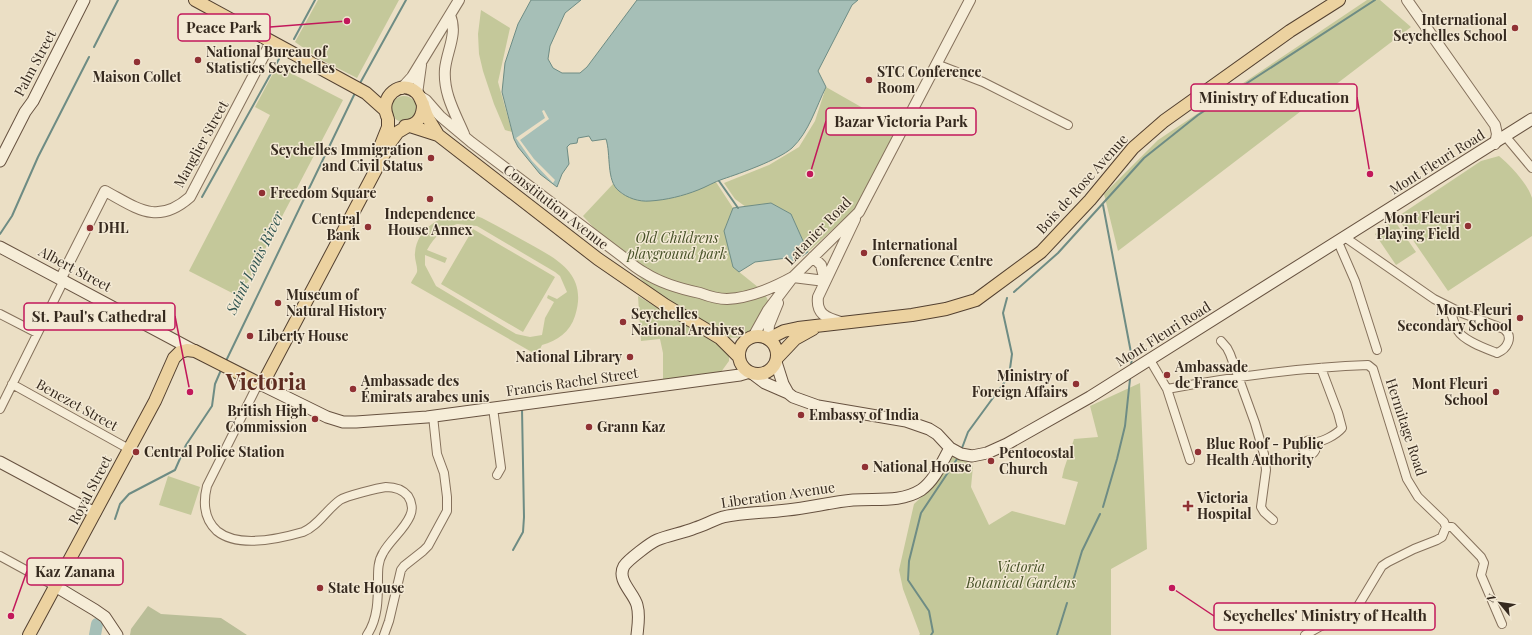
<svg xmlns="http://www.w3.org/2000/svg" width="1532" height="635" font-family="'Playfair Display',serif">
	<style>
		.green { fill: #c4c89a; fill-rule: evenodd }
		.cemetery { fill: #babe98 }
		.water { fill: #a6bfb7; stroke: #6e8c84 }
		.pier { fill: #ebdfc5 }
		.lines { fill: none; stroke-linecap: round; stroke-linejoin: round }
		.stream { stroke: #6e8c84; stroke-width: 2 }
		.river { stroke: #a6bfb7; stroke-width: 12 }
		.minor-casing { stroke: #85715c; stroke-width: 10 }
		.tertiary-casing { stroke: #85715c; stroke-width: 12 }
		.secondary-casing { stroke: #675240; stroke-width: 13 }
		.primary-casing { stroke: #534030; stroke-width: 14 }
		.minor { stroke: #f6edd8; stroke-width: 8 }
		.tertiary { stroke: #f6edd8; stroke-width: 10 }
		.secondary { stroke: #f6edd8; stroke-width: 11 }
		.primary { stroke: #ecd2a0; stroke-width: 12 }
		.poi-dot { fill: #903134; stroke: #f3e9d4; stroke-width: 1.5 }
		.labels { text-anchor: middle; stroke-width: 3; stroke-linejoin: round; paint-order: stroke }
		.poi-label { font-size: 14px; font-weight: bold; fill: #362a1f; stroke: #f3e9d4; text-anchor: start }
		.street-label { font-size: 14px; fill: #362a1f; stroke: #f3e9d4 }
		.park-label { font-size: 14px; font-style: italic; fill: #475127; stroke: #f3e9d4 }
		.water-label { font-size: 15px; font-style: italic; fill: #305551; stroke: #f3e9d4 }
		.town-label { font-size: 22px; font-weight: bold; fill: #602d22; stroke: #f3e9d4 }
		.leader { fill: none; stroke: #c2185b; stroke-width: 1.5 }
		.callout-dot { fill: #c2185b; stroke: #f3e9d4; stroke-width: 1.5 }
		.callout { fill: #f3e9d4; stroke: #c2185b; stroke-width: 1.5 }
		.callout-label { font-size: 15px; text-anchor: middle; font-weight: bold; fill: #362a1f }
	</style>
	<rect width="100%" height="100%" fill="#ebdfc5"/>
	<path class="green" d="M318,0H399L357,78L318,58L295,42Z
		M1367,0H1380L1411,27L1118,251L1104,194L1158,140Z
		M481,10L510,28L498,82L512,132L505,130L494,104L483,71L479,54L478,34Z
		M277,66L343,100L240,297L189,271L270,115L255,107Z
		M826,87L898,128L856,208L808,252L791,214L771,203L746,207L735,199L724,183L769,165L799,147L815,121Z
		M391 109a13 13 0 1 1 26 0a13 13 0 1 1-26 0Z
		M1499,156C1510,165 1528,184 1532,198C1532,210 1532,224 1532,236L1448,291L1397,217L1481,161Z
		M716,182L733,208L724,231L733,267L764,292L770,305L753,337L720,338L665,305L583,216L613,184L622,194L638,200L679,196Z
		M463,213L474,215L482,218C498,226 513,235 528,243C559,260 588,275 575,316C570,332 557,341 542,345L537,355L411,283C412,280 416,275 417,272C418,267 414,259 415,253C417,227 441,216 463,213ZM457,224L477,226L555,272L560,276L567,292L557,299L548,295L547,298L554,302L545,318L542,335L530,337L516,334L436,286L425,265V255L445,263L447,258L427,250C435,236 442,229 457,224Z
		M1394,220L1416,252L1396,265L1375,234Z
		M473,229L555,277L523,332L441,284Z
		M638,296L729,351V361L721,372L663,385V353L660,339L641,341Z
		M1140,383L1147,549L1111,569V635H919L920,634L903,589L899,570L914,504L932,487L954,455L973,466L971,487L989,525L1012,511L1065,525L1078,482L1062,478L1064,469L1074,439L1098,437L1090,406Z
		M168,476L200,487L191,515L159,505Z"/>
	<path class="cemetery" d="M148,606L161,614L221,618L247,635H130L131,629Z"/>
	<path class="water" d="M531,0H581L565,13L550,46L548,59L553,68L562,73H580L587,67L637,0H858L852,5L818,71L826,87C816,107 809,132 792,148C778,160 741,173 723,179C714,182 706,187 698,190C683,196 666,200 650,201C639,202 627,198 619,191C606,181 611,154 606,139L592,141L589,136L578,138L577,143L570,144L567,147L569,164L562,174L557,187L540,174L518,147L514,139L502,92L505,63L518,24Z
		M771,203L791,214L808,252L793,263L787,258L755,262L739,272L733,267L724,231L733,208Z"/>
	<path class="pier" d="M544,110L549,119L520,140L534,159L555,180L553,183L532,161L516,138L545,118L542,111Z"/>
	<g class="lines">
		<path class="stream" d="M294,39L315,0
			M94,47L118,0
			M359,85L406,0
			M719,181L738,208
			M202,197L279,59
			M1103,205L1132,358L1131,365
			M0,234L12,216L38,157L89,57
			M1014,292L1058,253L1144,158L1198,115L1375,0
			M225,363L355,93
			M962,448L968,432L1009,376L1012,354L1003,313L1007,298
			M1103,507L1117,459L1125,426L1130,379
			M115,519L120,504L129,494L175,470L186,445L212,406L215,384L221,370
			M513,550L523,532L524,517L522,409
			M1073,581L1082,551L1100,514
			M931,635L933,632L929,611L908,580L909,561L921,513L957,459
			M1057,635L1067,603"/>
		<path class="river" d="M95,635L97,624"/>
		<g class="minor-casing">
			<path id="minor" d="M936,64L983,82L1068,125
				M1506,137L1532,168
				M1346,238L1434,299L1462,313L1504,329C1514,337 1507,349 1497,353C1487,349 1464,341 1458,331C1454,324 1452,315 1449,307
				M1338,242L1355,281L1377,350
				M0,314L37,333
				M1221,341L1227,348L1230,354L1255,423L1264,454L1266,470L1261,507L1264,512L1273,520
				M1150,360L1167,389L1190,460
				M12,384L129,449
				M256,388L207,486C203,502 204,519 217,531C238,548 279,539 303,532C317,527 327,509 340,500C346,496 378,488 386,487C395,487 403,490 408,496C412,502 413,510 410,516C404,530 390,540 383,553C378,561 378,570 378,579C378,599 378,619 367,635
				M1167,389C1233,377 1300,367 1368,365L1373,369L1407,479L1418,497L1444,522L1446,527L1442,537L1437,540L1414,549L1388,562L1382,566L1358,606L1352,613L1346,617L1321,626L1305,635
				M493,408L501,468L497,475
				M0,409L64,280
				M1314,442C1319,449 1312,459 1305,452C1301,448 1303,443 1307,441C1312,439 1309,441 1313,442C1322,443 1337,434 1342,428L1338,413L1321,368
				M1446,527H1452L1481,557L1484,563L1481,575L1502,624
				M0,556L55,586
				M384,635L389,621L401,570L404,566L423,551L428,546L447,511V497L444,473L437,454L433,416"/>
		</g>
		<g class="tertiary-casing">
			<path id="tertiary" d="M1407,0L1495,125L1497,134L1495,144
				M450,15C458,34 447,50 445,69C443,93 455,113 464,134
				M401,89L412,77L459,0
				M417,94L421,65
				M418,95L426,100L440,116L471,142L623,257C630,263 637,269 645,273C662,284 681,289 700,293C708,296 718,299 727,299C750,298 773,288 793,277
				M793,277L825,281L821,265L813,257
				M61,278L105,191C137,208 157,226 190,197L271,42
				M841,322C826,318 816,314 818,297L855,219
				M753,337L768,310L793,277L859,212L970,0
				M768,339L769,325L778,303"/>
		</g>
		<g class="secondary-casing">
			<path id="secondary" d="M0,161L25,112L33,101L84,0
				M0,247L195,351
				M776,362L783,384L788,393
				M753,374L765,383L788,393L793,397L818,406L906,421L929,429L937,434L950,448L961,454L972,456L987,453L1007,444L1090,397L1532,119
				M262,385L327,417L343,422H356L427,417L740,375L750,372
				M0,462L95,513
				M55,586L95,610L105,617L117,635
				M637,635C638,625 640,615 637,605C634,593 616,580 624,566C628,560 650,543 657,540C669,535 683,533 695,528C705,525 713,520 723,517C744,512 766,513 787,510C809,508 831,502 853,500C876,498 900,503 921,490C935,480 942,462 950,448"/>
		</g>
		<g class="primary-casing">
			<path id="primary" d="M195,0L366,93L385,110
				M387,116C379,97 401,78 417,93C422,99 424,109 427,116C430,122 434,128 438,135
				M405,126C418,126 423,115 423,104
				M410,126L438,135L598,259L665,305L720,338L739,357
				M380,147L388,127V119
				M739 355a19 19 0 1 1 38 0a19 19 0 1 1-38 0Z
				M768,339L784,331L798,328L912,315L946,309L976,300L1041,252L1090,200L1133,148L1164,121L1290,31L1339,0
				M777,358L795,339L813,329
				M29,635L155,401L174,358L180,352L187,350L195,351L262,385L390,143L398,132L408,126"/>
		</g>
		<use href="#minor" class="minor"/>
		<use href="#tertiary" class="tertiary"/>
		<use href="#secondary" class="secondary"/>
		<use href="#primary" class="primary"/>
	</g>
	<g class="poi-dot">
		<circle cx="1515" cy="28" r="4"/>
		<circle cx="198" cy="60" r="4"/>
		<circle cx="137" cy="62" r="4"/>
		<circle cx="869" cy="80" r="4"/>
		<circle cx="431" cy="158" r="4"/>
		<circle cx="262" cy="193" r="4"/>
		<circle cx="430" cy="199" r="4"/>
		<circle cx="1468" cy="226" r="4"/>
		<circle cx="368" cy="227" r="4"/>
		<circle cx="90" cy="228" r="4"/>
		<circle cx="864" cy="253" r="4"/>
		<circle cx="278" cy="303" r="4"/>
		<circle cx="1520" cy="318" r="4"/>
		<circle cx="623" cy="322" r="4"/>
		<circle cx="250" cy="336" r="4"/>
		<circle cx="630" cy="357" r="4"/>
		<circle cx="1167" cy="375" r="4"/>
		<circle cx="1076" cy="384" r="4"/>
		<circle cx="353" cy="389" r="4"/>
		<circle cx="1496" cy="392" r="4"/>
		<circle cx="801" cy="415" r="4"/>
		<circle cx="315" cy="419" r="4"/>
		<circle cx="589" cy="427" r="4"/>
		<circle cx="136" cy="452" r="4"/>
		<circle cx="1198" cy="452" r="4"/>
		<circle cx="991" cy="461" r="4"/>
		<circle cx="865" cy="467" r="4"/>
		<path d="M1186 500h4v4h4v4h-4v4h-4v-4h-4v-4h4z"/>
		<circle cx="320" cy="588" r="4"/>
	</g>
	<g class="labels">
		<g class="poi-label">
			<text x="1507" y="25" text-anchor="end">International<tspan x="1507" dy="16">Seychelles School</tspan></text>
			<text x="206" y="57">National Bureau of<tspan x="206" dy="16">Statistics Seychelles</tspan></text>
			<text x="877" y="77">STC Conference<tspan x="877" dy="16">Room</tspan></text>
			<text x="137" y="82" text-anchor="middle">Maison Collet</text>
			<text x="423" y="155" text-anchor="end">Seychelles Immigration<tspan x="423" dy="16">and Civil Status</tspan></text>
			<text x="270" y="198">Freedom Square</text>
			<text x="430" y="219" text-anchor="middle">Independence<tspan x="430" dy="16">House Annex</tspan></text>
			<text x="1460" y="223" text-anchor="end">Mont Fleuri<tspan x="1460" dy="16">Playing Field</tspan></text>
			<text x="360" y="224" text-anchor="end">Central<tspan x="360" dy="16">Bank</tspan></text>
			<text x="98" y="233">DHL</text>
			<text x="872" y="250">International<tspan x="872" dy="16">Conference Centre</tspan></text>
			<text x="286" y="300">Museum of<tspan x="286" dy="16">Natural History</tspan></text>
			<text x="1512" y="315" text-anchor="end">Mont Fleuri<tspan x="1512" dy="16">Secondary School</tspan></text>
			<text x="631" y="319">Seychelles<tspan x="631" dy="16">National Archives</tspan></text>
			<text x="258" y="341">Liberty House</text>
			<text x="622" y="362" text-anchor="end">National Library</text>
			<text x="1175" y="372">Ambassade<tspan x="1175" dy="16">de France</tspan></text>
			<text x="1068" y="381" text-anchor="end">Ministry of<tspan x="1068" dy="16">Foreign Affairs</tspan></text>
			<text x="361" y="386">Ambassade des<tspan x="361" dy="16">Émirats arabes unis</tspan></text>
			<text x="1488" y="389" text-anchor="end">Mont Fleuri<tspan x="1488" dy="16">School</tspan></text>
			<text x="307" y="416" text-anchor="end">British High<tspan x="307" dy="16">Commission</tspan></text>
			<text x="809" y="420">Embassy of India</text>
			<text x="597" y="432">Grann Kaz</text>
			<text x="1206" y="449">Blue Roof - Public<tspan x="1206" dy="16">Health Authority</tspan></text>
			<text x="144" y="457">Central Police Station</text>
			<text x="999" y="458">Pentocostal<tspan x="999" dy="16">Church</tspan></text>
			<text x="873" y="472">National House</text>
			<text x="1197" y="503">Victoria<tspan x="1197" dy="16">Hospital</tspan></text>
			<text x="328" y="593">State House</text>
		</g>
		<g class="street-label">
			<text transform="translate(35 63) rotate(-62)" y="5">Palm Street</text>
			<text transform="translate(201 144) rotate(-61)" y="5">Manglier Street</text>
			<text transform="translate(1437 162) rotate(-32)" y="5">Mont Fleuri Road</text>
			<text transform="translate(1082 184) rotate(-48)" y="5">Bois de Rose Avenue</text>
			<text transform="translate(556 207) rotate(38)" y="5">Constitution Avenue</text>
			<text transform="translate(818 231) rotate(-46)" y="5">Latanier Road</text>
			<text transform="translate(75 269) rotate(28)" y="5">Albert Street</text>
			<text transform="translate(1163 334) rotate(-32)" y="5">Mont Fleuri Road</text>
			<text transform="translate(572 382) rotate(-8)" y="5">Francis Rachel Street</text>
			<text transform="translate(77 405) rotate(29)" y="5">Benezet Street</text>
			<text transform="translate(1406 427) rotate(72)" y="5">Hermitage Road</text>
			<text transform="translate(90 490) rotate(-62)" y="5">Royal Street</text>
			<text transform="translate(778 495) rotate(-8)" y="5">Liberation Avenue</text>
		</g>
		<g class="park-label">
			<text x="677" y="243">Old Childrens<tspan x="677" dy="16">playground park</tspan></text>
			<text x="1021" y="572">Victoria<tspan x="1021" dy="16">Botanical Gardens</tspan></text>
		</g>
		<g class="water-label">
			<text transform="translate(255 263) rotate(-64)" y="5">Saint Louis River</text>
		</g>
		<g class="town-label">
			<text x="266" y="390">Victoria</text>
		</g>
	</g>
	<path class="leader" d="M347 21L270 27M1370 174L1357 97M810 174L826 121M190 392L175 316M11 616L27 571M1172 588L1214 616"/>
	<g class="callout-dot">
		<circle cx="347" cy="21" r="4"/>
		<circle cx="1370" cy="174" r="4"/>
		<circle cx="810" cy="174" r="4"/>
		<circle cx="190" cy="392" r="4"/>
		<circle cx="11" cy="616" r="4"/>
		<circle cx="1172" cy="588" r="4"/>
	</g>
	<g class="callout">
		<rect x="178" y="14" width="92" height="27" rx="4"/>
		<rect x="1191" y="84" width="166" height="27" rx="4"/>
		<rect x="826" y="108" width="150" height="27" rx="4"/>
		<rect x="24" y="303" width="151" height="27" rx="4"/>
		<rect x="27" y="558" width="96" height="27" rx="4"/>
		<rect x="1214" y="603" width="221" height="27" rx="4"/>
	</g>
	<g class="callout-label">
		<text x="224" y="33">Peace Park</text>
		<text x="1274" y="103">Ministry of Education</text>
		<text x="901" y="127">Bazar Victoria Park</text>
		<text x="99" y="322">St. Paul's Cathedral</text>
		<text x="75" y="577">Kaz Zanana</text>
		<text x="1325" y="621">Seychelles' Ministry of Health</text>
	</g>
	<g transform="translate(1500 603) rotate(299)" stroke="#f3e9d4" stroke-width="3" paint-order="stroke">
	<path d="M0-3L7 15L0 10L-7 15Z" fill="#362a1f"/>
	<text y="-6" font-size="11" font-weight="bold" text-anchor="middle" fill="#362a1f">N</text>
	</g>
</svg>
